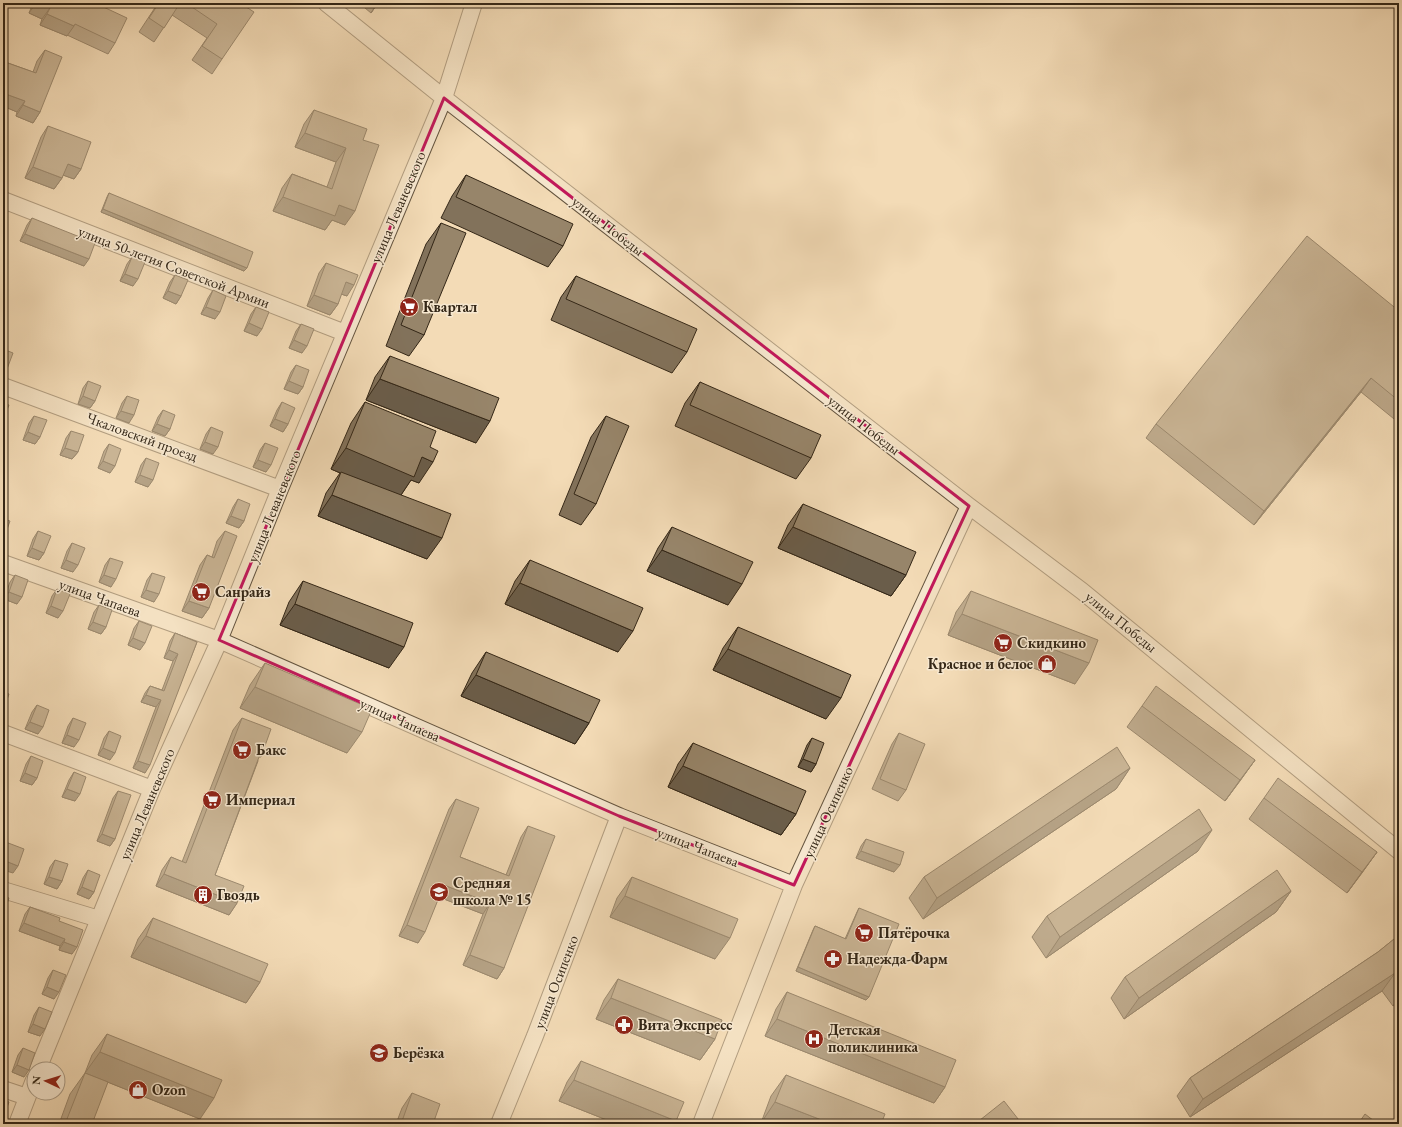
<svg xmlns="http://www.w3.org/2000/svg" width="1402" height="1127" font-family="'EB Garamond',serif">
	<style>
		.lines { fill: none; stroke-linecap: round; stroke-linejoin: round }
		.minor-casing { stroke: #64543f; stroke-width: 18 }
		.minor { stroke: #f7e8d0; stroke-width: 16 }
		.wall { fill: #82725b; stroke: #342717 }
		.shaded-wall { fill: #6a5d4a; stroke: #342717 }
		.building { fill: #97856a; stroke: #342717 }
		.marked { fill: none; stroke: #c2185b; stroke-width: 3; stroke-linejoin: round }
		.labels { text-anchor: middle; stroke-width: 3; stroke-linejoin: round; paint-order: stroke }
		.street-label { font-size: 15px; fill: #342717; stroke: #f7e8d0 }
		.poi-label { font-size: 15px; font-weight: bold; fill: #342717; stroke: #f7e8d0; text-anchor: start }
	</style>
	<rect width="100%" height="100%" fill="#f3dbb6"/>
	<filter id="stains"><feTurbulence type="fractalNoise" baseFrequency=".005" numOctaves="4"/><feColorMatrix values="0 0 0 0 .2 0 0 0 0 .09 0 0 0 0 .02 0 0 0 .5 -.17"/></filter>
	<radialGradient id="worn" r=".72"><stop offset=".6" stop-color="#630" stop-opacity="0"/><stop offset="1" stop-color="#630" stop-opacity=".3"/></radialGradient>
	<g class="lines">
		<g class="minor-casing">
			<path id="minor" d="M326,3L444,98L969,506L1082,591L1399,851
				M3,200L345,333
				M3,386L280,489
				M3,563L219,640L619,816L794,885
				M3,733L152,789
				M3,890L99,919
				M38,1069L152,789L216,648L280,489L444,98L474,3
				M3,1089L27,1097
				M17,1124L34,1080
				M499,1124L535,1036L619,816
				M701,1124L794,885L969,506"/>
		</g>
		<use href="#minor" class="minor"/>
	</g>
	<path class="wall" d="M33,3H95L115,43L108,54L67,35V36L40,25L42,19L29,13Z
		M158,3H240L222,59L212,74L192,60L207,38L172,15L154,42L139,32Z
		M359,3H378L371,13Z
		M45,50L40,112L33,123L16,116L17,112L3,106V65L5,62L33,72L37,61Z
		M314,110L363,140L345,225L332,220L325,230L273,211L282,188L292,174L327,187L336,162L295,147L304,124Z
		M48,126L81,169L74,179L63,175L62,178L54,189L25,178L41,137Z
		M466,175L563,246L548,267L441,218L452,196Z
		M109,193L244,271L101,212L107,197Z
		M32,218L84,266L20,241L27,225Z
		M441,223L424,335L409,356L386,346L426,244Z
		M132,257L133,286L120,281L127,264Z
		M326,263L347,296L341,294L338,304L330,315L307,306L319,273Z
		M175,275L181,296L176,304L163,298L170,282Z
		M576,276L687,352L672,373L551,320L561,297Z
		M213,290L215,319L201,314L208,298Z
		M256,307L257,336L244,331L251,314Z
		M1399,311V423L1361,392L1254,525L1146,438L1156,424Z
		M301,324L302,353L289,348L296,331Z
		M390,356L476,443L366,400L375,377Z
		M296,365L303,387L298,394L284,389L291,372Z
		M88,381L95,401L90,408L78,404L83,388Z
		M700,382L811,458L796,479L675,426L685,403Z
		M127,396L129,423L116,418L122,403Z
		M282,402L288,424L283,432L270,426L277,410Z
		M365,402L430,447L419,483L411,480L401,495L427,559L318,516L326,493L340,473L331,469L351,423Z
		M163,410L170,429L165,436L152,431L158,417Z
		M34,416L40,437L35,444L23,440L29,423Z
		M606,416L596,504L581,525L559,515L591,437Z
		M211,427L213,454L200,449L206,434Z
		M71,431L78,452L72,459L60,455L66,438Z
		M265,443L266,472L253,467L260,450Z
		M109,444L110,473L98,468L104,451Z
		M146,458L148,487L135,482L141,465Z
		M238,499L244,521L239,528L226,523L233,507Z
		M803,504L906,575L891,596L778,548L788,525Z
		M672,527L728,605L647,571L658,548Z
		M38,531L44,553L39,560L27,556L33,539Z
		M225,531L209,608L202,618L182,611L200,565L207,555L212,557L217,541Z
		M72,543L73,572L61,568L67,551Z
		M110,558L111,587L99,582L105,565Z
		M530,560L618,652L505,604L515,581Z
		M152,573L154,602L141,597L147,580Z
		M15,575L17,604L4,599L10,582Z
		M303,581L389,668L280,625L289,602Z
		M57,589L58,618L46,613L52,596Z
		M971,591L1075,684L948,635L956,612Z
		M99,605L106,627L101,634L88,629L94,612Z
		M139,621L140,650L128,645L134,628Z
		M738,627L826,719L713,670L723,648Z
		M175,633L197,642L145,773L133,768L156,707L141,702L145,693L150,686L162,690L173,661L164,658L170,641Z
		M486,652L589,723L575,744L461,696L472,673Z
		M265,663L347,753L240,708L250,685Z
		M37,705L38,734L25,729L32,712Z
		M1142,706L1255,760L1225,801L1127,727Z
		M73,718L74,747L62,743L68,726Z
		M242,718L258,761L215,875L237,903L229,915L156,886L162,870L171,857L182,862L233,730Z
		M109,731L110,760L98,755L104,738Z
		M899,733L906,790L898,801L872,789L892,744Z
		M812,738L816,764L811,772L798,767L807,745Z
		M693,743L796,814L781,835L668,787L678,764Z
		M31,756L37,778L32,785L20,781L26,764Z
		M1130,768L1116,789L923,919L909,898L924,877Z
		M74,772L75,801L62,797L69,780Z
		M118,791L115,839L110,846L97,841L113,798Z
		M1264,798L1377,852L1347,893L1249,819Z
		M456,799L460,857L506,875L521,837L528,826L504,968L497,979L463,965L483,914L439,897L418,943L399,936L449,809Z
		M866,839L894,872L856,858L861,846Z
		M1198,851L1046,958L1032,937L1047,916Z
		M55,860L62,881L57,889L44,884L50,867Z
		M88,870L94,892L89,899L77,894L83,878Z
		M632,877L715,959L610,917L617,898Z
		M1291,891L1276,912L1124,1019L1111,998L1125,977Z
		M30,907L59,921L72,954L59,950L60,946L19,931L25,914Z
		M859,908L866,1000L796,971L813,930L815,926L845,939L857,912Z
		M153,918L260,982L246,1003L131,957L138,939Z
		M1399,935V1001L1393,1006L1382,991L1190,1117L1177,1096L1190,1078L1378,952Z
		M53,970L54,999L42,994L48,978Z
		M618,979L715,1039L700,1060L596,1019L604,1000Z
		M787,992L945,1087L934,1103L765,1036L776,1009Z
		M39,1007L40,1036L28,1032L34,1015Z
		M107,1034L200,1119L85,1073L92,1055Z
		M23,1048L24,1077L12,1072L18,1055Z
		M581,1061L676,1121L674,1124H617L559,1101L567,1082Z
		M85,1073L92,1124H59L70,1094Z
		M786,1075L881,1124H764L761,1123L771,1096Z
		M412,1093L433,1124H396L402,1108Z"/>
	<path class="shaded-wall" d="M36,3H37L50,8L42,19L29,13Z
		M377,3H378L371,13Z
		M47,14L74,26L67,36L40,25Z
		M3,93L25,101L17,112L3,106Z
		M23,105L40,112L33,123L16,116Z
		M305,133L346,148L336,162L295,147Z
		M68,164L81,169L74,179L60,174Z
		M33,167L62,178L54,189L25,178Z
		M283,197L339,205L355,211L345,225L332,220L325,230L273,211Z
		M103,209L247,268L244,271L101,212Z
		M25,234L89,259L84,266L20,241Z
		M125,274L138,279L133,286L120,281Z
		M346,282L354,285L347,296L338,293Z
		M168,291L181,296L176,304L163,298Z
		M314,295L338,304L330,315L307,306Z
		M206,307L220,312L215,319L201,314Z
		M249,323L262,329L257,336L244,331Z
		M294,340L307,346L302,353L289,348Z
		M3,368L7,369L3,375Z
		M1371,378L1361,392L1254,525L1264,511Z
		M380,379L490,421L476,443L366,400Z
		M289,381L303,387L298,394L284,389Z
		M83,396L95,401L90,408L78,404Z
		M121,411L134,415L129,423L116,418Z
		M275,419L288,424L283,432L270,426Z
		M157,424L170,429L165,436L152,431Z
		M28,432L40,437L35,444L23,440Z
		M205,442L218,447L213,454L200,449Z
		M65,448L78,452L72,459L60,455Z
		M346,448L422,457L433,462L419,483L411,480L399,498L331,469Z
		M258,460L271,465L266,472L253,467Z
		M103,461L115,466L110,473L98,468Z
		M140,475L153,480L148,487L135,482Z
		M332,495L442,538L427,559L318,516Z
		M231,516L244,521L239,528L226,523Z
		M793,527L906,575L891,596L778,548Z
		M32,548L44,553L39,560L27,556Z
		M662,550L742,584L728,605L647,571Z
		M66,560L78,565L73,572L61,568Z
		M104,575L116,579L111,587L99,582Z
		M520,583L633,631L618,652L505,604Z
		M146,590L159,594L154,602L141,597Z
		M9,592L22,597L17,604L4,599Z
		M189,601L209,608L202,618L182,611Z
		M295,604L404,647L389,668L280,625Z
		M51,606L63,611L58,618L46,613Z
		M962,614L1089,663L1075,684L948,635Z
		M93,622L106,627L101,634L88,629Z
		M133,638L145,643L140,650L128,645Z
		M728,649L841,698L826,719L713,670Z
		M169,650L178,654L173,661L164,658Z
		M476,675L589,723L575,744L461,696Z
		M255,687L362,732L347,753L240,708Z
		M146,695L161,700L156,707L141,702Z
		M30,722L43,727L38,734L25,729Z
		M67,735L79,740L74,747L62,743Z
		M103,748L115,753L110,760L98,755Z
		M803,759L816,764L811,772L798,767Z
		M1255,760L1240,781L1225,801L1240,780Z
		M138,761L150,765L145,773L133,768Z
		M683,766L796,814L781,835L668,787Z
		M1130,768L1116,789L923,919L937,898Z
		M25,773L37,778L32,785L20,781Z
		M67,789L80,794L75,801L62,797Z
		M1212,830L1198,851L1046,958L1060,937Z
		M102,834L115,839L110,846L97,841Z
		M861,851L900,865L894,872L856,858Z
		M1377,852L1362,873L1347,893L1362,872Z
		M3,860L18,866L13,873L3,870Z
		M164,874L237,903L229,915L156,886Z
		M49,877L62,881L57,889L44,884Z
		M444,885L490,903L483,914L436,896Z
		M82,887L94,892L89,899L77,894Z
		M1291,891L1276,912L1124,1019L1139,998Z
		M625,896L730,938L715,959L610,917Z
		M24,923L65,939L60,946L19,931Z
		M407,925L425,932L418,943L399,936Z
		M146,936L260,982L246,1003L131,957Z
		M64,942L77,947L72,954L59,950Z
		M470,955L504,968L497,979L463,965Z
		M798,967L869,997L866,1000L796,971Z
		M1395,973L1382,991L1190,1117L1203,1099Z
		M47,987L59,992L54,999L42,994Z
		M611,998L715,1039L700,1060L596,1019Z
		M1399,998V1001L1393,1006Z
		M777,1019L945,1087L934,1103L765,1036Z
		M33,1024L45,1029L40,1036L28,1032Z
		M100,1052L214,1098L200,1119L85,1073Z
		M17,1065L29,1070L24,1077L12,1072Z
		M574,1080L676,1121L674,1124H617L559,1101Z
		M775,1102L832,1124H764L761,1123Z"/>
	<path class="building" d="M37,3H95L127,18L115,43L75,24L74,26L47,14L50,8Z
		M159,3H180L164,28L149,18Z
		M186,3H240L254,12L222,59L202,46L217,24Z
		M3,39H5L3,44Z
		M45,50L62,57L40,112L23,105L25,101L3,93V67L5,62L36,73Z
		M314,110L367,129L363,140L379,145L355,211L339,205L335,216L283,197L292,174L332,189L346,148L305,133Z
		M48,126L91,142L81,169L68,164L62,178L33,167Z
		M466,175L573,224L563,246L456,197Z
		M109,193L253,252L247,268L103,209Z
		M3,207L6,208L3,215Z
		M32,218L95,243L89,259L25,234Z
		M441,223L466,233L424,335L401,325Z
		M1307,236L1399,311V401L1371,378L1264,511L1156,424Z
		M132,257L145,262L138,279L125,274Z
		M326,263L358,275L354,285L346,282L338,304L314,295Z
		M175,275L188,280L181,296L168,291Z
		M576,276L697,329L687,352L566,299Z
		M213,290L226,296L220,312L206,307Z
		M256,307L269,312L262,329L249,323Z
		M301,324L314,329L307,346L294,340Z
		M3,349L13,353L7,369L3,368Z
		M390,356L499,398L490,421L380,379Z
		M296,365L309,370L303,387L289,381Z
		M88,381L101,386L95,401L83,396Z
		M700,382L821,435L811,458L690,405Z
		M127,396L139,400L134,415L121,411Z
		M282,402L295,408L288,424L275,419Z
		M365,402L436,431L430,447L438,451L433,462L422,457L414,477L346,448Z
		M3,403L9,405L3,420Z
		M163,410L175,415L170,429L157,424Z
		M34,416L47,420L40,437L28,432Z
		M606,416L629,426L596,504L574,494Z
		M211,427L223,432L218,447L205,442Z
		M71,431L84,435L78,452L65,448Z
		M265,443L278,448L271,465L258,460Z
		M109,444L121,449L115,466L103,461Z
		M146,458L159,463L153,480L140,475Z
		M341,472L451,514L442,538L332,495Z
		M238,499L250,504L244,521L231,516Z
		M803,504L916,552L906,575L793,527Z
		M3,519L10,521L4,538H3Z
		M672,527L753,562L742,584L662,550Z
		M38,531L51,536L44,553L32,548Z
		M225,531L237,536L209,608L189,601L207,555L214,558Z
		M72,543L85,548L78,565L66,560Z
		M110,558L123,562L116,579L104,575Z
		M530,560L643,608L633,631L520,583Z
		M152,573L165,577L159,594L146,590Z
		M15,575L28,580L22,597L9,592Z
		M303,581L413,623L404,647L295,604Z
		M57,589L70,594L63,611L51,606Z
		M971,591L1098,640L1089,663L962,614Z
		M99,605L112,610L106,627L93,622Z
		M139,621L152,626L145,643L133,638Z
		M738,627L851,675L841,698L728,649Z
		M175,633L197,642L150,765L138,761L161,700L146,695L150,686L164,691L178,654L169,650Z
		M486,652L600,700L589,723L476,675Z
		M265,663L372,709L362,732L255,687Z
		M1156,686L1255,760L1240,780L1142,706Z
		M3,692L9,694L3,711Z
		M37,705L49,710L43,727L30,722Z
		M73,718L86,723L79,740L67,735Z
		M242,718L271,729L261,757H259L215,875L244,886L237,903L164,874L171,857L186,863Z
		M109,731L121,736L115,753L103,748Z
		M899,733L925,744L906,790L880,779Z
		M812,738L824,743L816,764L803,759Z
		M693,743L806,791L796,814L683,766Z
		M1117,747L1130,768L937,898L924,877Z
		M31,756L43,761L37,778L25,773Z
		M74,772L86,777L80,794L67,789Z
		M1278,778L1377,852L1362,872L1264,798Z
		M118,791L131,795L115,839L102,834Z
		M456,799L479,808L460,857L509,876L528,826L555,836L504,968L470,955L490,903L444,885L425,932L407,925Z
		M1199,809L1212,830L1060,937L1047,916Z
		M866,839L904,852L900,865L861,851Z
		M3,841L24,849L18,866L3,860Z
		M55,860L68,864L62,881L49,877Z
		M88,870L100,875L94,892L82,887Z
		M1277,870L1291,891L1139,998L1125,977Z
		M632,877L738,919L730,938L625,896Z
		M3,896L9,898L3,916Z
		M30,907L60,918L59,921L83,930L77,947L64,942L65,939L24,923Z
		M859,908L899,924L869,997L798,967L815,926L846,939Z
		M153,918L268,964L260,982L146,936Z
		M1399,935V978L1395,973L1203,1099L1190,1078L1378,952Z
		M53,970L66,975L59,992L47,987Z
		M618,979L722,1020L715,1039L611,998Z
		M787,992L956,1060L945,1087L777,1019Z
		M39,1007L52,1012L45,1029L33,1024Z
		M107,1034L222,1080L214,1098L100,1052Z
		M23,1048L35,1053L29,1070L17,1065Z
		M581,1061L684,1102L676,1121L574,1080Z
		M85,1073L108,1082L92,1124H65Z
		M786,1075L885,1114L881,1124H832L775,1102Z
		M412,1093L440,1104L433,1124H401Z
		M3,1100L9,1102L3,1119Z
		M1004,1101L1022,1124H975Z
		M1365,1114L1378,1124H1358Z"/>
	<path d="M0 0H1402V1127H0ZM444,98L969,506L794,885L619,816L219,640Z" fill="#f3dbb6" fill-opacity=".55" fill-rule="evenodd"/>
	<path class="marked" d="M444,98L969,506L794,885L619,816L219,640Z"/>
	<defs>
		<g id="supermarket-disc" transform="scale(1)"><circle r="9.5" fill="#8f2418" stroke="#f7e8d0"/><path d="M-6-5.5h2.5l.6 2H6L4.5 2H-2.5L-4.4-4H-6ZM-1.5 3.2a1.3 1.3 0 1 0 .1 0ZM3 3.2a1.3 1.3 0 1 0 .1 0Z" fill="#fff"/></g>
		<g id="shop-disc" transform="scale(1)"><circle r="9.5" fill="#8f2418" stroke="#f7e8d0"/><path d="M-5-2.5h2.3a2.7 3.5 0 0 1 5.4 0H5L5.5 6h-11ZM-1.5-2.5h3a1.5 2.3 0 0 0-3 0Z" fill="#fff"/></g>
		<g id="school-disc" transform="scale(1)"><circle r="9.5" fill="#8f2418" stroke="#f7e8d0"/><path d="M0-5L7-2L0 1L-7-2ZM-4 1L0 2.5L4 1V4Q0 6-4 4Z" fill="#fff"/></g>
		<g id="building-disc" transform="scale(1)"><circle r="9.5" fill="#8f2418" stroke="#f7e8d0"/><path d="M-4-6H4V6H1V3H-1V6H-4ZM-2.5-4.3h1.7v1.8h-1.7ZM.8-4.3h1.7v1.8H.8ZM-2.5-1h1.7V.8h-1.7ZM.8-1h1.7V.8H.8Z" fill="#fff"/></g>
		<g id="pharmacy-disc" transform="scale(1)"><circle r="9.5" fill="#8f2418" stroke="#f7e8d0"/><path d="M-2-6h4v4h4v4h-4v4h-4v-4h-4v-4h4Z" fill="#fff"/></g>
		<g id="hospital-disc" transform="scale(1)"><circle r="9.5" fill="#8f2418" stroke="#f7e8d0"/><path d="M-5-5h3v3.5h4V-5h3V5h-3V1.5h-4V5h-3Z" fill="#fff"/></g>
	</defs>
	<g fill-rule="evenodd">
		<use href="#supermarket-disc" x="409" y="307"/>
		<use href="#supermarket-disc" x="201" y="592"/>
		<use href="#supermarket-disc" x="1003" y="643"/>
		<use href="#shop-disc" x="1047" y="664"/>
		<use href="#supermarket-disc" x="242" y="750"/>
		<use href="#supermarket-disc" x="212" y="800"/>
		<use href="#school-disc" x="439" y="892"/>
		<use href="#building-disc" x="203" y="895"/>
		<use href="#supermarket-disc" x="864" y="933"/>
		<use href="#pharmacy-disc" x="833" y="959"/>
		<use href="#pharmacy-disc" x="624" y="1025"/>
		<use href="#hospital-disc" x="814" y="1039"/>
		<use href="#school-disc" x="379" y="1053"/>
		<use href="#shop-disc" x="138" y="1090"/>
	</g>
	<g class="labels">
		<g class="street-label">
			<text transform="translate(398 207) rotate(-67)" y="5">улица Леваневского</text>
			<text transform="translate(608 226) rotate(38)" y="5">улица Победы</text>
			<text transform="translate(174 267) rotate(21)" y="5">улица 50-летия Советской Армии</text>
			<text transform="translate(864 425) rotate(38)" y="5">улица Победы</text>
			<text transform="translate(142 437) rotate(20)" y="5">Чкаловский проезд</text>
			<text transform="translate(274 506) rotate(-68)" y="5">улица Леваневского</text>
			<text transform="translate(100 598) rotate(20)" y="5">улица Чапаева</text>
			<text transform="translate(1121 622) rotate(39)" y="5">улица Победы</text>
			<text transform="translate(400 720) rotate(24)" y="5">улица Чапаева</text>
			<text transform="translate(147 804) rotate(-67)" y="5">улица Леваневского</text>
			<text transform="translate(828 812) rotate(-65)" y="5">улица Осипенко</text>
			<text transform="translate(698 847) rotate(21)" y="5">улица Чапаева</text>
			<text transform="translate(556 982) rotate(-69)" y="5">улица Осипенко</text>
		</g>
		<g class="poi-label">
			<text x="423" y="312">Квартал</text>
			<text x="215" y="597">Санрайз</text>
			<text x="1017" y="648">Скидкино</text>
			<text x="1033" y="669" text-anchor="end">Красное и белое</text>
			<text x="256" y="755">Бакс</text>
			<text x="226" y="805">Империал</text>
			<text x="453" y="888">Средняя<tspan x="453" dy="17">школа № 15</tspan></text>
			<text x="217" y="900">Гвоздь</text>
			<text x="878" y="938">Пятёрочка</text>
			<text x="847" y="964">Надежда-Фарм</text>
			<text x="638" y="1030">Вита Экспресс</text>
			<text x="828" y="1035">Детская<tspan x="828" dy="17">поликлиника</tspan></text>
			<text x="393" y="1058">Берёзка</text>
			<text x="152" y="1095">Ozon</text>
		</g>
	</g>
	<rect width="1402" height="1127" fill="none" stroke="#f3dbb6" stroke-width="16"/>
	<rect x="4" y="4" width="1394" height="1119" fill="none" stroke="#342717" stroke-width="2"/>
	<rect x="8" y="8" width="1386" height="1111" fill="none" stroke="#342717"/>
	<g transform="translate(46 1081) rotate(274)"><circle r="19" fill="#f7e8d0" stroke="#a99b86"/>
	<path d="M0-3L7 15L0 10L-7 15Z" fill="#8f2418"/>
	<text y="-6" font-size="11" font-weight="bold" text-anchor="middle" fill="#342717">N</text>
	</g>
	<rect width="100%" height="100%" filter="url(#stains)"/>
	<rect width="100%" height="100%" fill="url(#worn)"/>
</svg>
